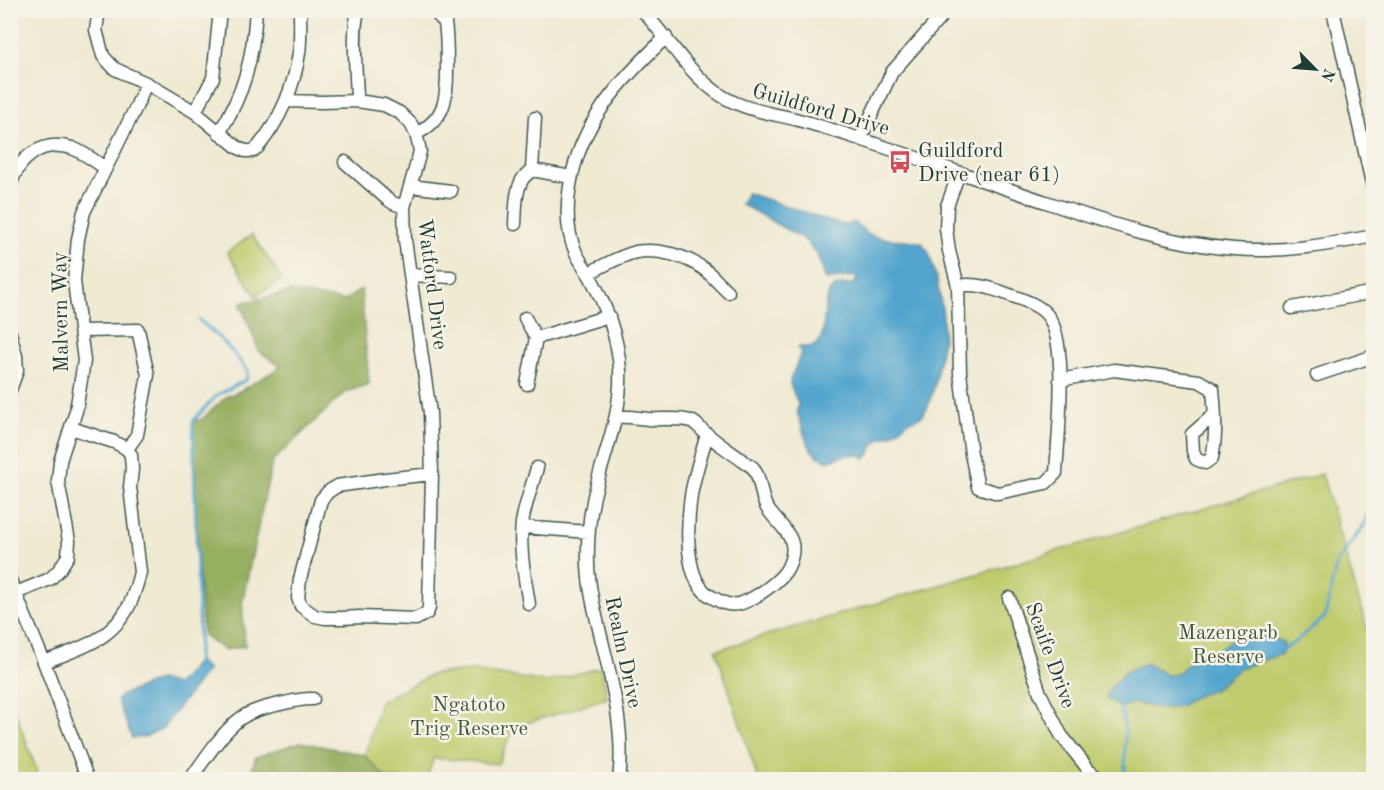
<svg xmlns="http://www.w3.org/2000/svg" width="1384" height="790" font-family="'Old Standard TT',serif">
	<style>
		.green { fill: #bfcb6d; stroke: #6f8450; stroke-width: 1.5 }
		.forest { fill: #97af60; stroke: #5b764a; stroke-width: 1.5 }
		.water { fill: #53a5ce; stroke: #397181; stroke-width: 1.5 }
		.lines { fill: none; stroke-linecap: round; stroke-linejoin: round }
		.stream { stroke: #53a5ce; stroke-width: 3 }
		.minor-casing { stroke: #3e574c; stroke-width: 15 }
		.minor { stroke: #fff; stroke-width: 12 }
		.labels { text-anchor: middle; stroke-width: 5; stroke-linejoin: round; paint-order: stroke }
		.street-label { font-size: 21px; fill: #1f3d34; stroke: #f7f3e8 }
		.poi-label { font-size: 21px; fill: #1f3d34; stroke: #f7f3e8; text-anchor: start }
		.park-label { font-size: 21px; fill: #3f593f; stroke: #f7f3e8 }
	</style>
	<rect width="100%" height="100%" fill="#f7f3e8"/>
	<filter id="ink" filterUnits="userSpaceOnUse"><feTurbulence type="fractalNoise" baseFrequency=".0167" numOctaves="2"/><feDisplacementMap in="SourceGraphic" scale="12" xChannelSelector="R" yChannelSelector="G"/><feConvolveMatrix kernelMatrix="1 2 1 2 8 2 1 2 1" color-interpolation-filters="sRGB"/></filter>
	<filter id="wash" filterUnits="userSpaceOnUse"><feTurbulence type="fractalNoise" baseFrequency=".008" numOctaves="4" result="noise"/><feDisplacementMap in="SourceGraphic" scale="24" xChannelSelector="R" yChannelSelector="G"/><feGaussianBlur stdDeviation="1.35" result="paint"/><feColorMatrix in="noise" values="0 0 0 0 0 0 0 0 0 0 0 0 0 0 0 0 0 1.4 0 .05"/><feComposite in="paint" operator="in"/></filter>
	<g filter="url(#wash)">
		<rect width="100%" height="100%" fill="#f0ead3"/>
		<path class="green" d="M252,235L282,279L256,296L227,252Z
			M1322,474L1373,649V779H758L716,650Z
			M602,667L607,698L514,727L498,764L434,758L426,779L248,780L256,757L300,742L364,755L368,745L380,701L433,674L473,671L547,682Z
			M10,701H11L40,779H11Z"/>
		<path class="forest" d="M361,289L369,384L344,393L272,462L242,603L245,646L224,650L203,635L196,535L193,421L201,420L226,397L240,391L281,367L259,351L240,303L291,292L344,301Z
			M300,742L364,755L387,779H248L256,757Z"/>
		<path class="water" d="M747,193L813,215L828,221L845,225L854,222C858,225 864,231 869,234C884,242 906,238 922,243L929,253L937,280L943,315V339L935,384L928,407L922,416L909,421L891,435L881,438L872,447L870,454L866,458C853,451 841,456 828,461L818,456L812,451L805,437L797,411L798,403L790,384L791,378L801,353L798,347C803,347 809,348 813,346C832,340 817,296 835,287C840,284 849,285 854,284L857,279L855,276L826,280L817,254L805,240L741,204Z
			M1267,634L1284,643L1282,654L1240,668L1215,689L1194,697L1182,705L1171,708H1157L1133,703L1121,708L1106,698L1109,690L1125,672L1146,663L1168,676L1178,673L1195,657L1205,658L1231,640L1253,638Z
			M198,661L208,669L163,728L145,737L132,738L117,700L122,695L159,680L177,685Z"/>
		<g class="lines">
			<path class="stream" d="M1282,650L1296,641L1325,617L1337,562L1363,527L1374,500
				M197,663L199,639L193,421L217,395L246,380L248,372C232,350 220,337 199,320
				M1121,708L1125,729V780"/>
		</g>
	</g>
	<g filter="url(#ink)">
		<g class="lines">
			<g class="minor-casing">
				<path id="minor" d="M99,10L96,30L103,56L115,69L146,83L195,112L237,147L245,151H253L258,147C280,120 294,88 299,53C301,39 300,25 300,10
					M642,10C668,38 690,76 722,96C745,110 770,113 795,119C817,125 839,132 860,139C924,160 986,182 1049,203C1110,224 1170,244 1234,249C1281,253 1327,245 1374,236
					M1333,10L1374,192
					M287,101L322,102L357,101L384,105L400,113L411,124L416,134L418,142L420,151L418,159L404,207L405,240L430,413L432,474L429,608L427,613L416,619L359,617L342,618H325L315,616L301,606L298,598L300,579L321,500L328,492L337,486L385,479L432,474
					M357,101C357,81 351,26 359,10
					M195,112L213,78L220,10
					M219,133C245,92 253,58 256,10
					M416,134C445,119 447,100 447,70C447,57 447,45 446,32L445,23L433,10
					M860,139L892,72L947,10
					M345,162L386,198L393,203L404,207
					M532,170L571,177
					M10,186C18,158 42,139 72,148C83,152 95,161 105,168
					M410,186L451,191
					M515,224C516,209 515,189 524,177C526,175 529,173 532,170L535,118
					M588,273C604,266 619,256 636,252C658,248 686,256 704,269C713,276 720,285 728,292
					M410,275L451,277
					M958,286C976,283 991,288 1007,294C1021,299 1042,305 1050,319C1068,349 1058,437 1056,473L1046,483L998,493L978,487L971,454L960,373L958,286L949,251L946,228L947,206L959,173
					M1292,308L1374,292
					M525,318L536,338L527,384
					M81,331L138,330L148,375L137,435L127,449
					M10,333L16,356L17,371L10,390
					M536,338L609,316
					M1317,375L1374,356
					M1060,380L1114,370L1199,381L1213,389C1215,413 1217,435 1212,458L1205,463L1196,459L1193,451L1192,434L1215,414
					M617,417C628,416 637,418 648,419C660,420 683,417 693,422C698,425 702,431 707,434C718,444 731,452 743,461C747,464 752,466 754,469C762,481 760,497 767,508C781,529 802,537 788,567C782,580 756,598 742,603C731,607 722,603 712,597C683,582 687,524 691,496C694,476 701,455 707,435
					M522,527L589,532
					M10,580L44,662L88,780
					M16,593L50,579L59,570L68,556L69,541L58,481L60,461L76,411L84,361L74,281L78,239L84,212L137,105L146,83
					M1009,598L1040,693L1061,735L1089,770L1104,780
					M529,604C525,578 519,550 522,523C525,504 532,486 537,468
					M44,662C81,648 116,639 132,599C135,590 138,582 140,572L130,487L132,469L131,455L127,449L114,442L71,428
					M190,780C203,761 223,731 241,718C253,710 267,707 280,704C291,702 302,698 313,699
					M619,780C625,733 613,686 602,641C596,616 589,591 588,565C587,537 590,508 598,480C608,443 622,409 620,370C618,336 606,306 590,276C585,268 580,261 576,253C566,231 566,209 570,186C580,122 621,80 666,37"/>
			</g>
			<use href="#minor" class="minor"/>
		</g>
	</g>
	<defs>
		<g id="bus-bare" transform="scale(1.8)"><path d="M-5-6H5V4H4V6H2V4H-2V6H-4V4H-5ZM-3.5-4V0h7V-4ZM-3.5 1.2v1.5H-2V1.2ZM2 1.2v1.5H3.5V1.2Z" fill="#d1495b" stroke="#f7f3e8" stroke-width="2.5" paint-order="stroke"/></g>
	</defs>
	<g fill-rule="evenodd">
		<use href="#bus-bare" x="900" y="162"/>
	</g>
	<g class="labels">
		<g class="street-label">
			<text transform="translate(821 109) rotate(16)" y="7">Guildford Drive</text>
			<text transform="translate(433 284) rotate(83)" y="7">Watford Drive</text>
			<text transform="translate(60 312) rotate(-91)" y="7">Malvern Way</text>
			<text transform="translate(624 652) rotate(78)" y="7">Realm Drive</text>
			<text transform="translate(1051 655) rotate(70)" y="7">Scaife Drive</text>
		</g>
		<g class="poi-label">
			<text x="918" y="157">Guildford<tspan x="918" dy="24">Drive (near 61)</tspan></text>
		</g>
		<g class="park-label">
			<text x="1228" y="639">Mazengarb<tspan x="1228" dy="24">Reserve</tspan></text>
			<text x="469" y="711">Ngatoto<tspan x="469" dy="24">Trig Reserve</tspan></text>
		</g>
	</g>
	<rect width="1384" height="790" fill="none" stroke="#f7f3e8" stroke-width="36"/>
	<g transform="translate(1315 69) rotate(115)" stroke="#f7f3e8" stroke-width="4.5" paint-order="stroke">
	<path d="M0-4.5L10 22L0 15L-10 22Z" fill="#1f3d34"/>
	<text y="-9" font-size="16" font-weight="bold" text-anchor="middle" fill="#1f3d34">N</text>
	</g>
</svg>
